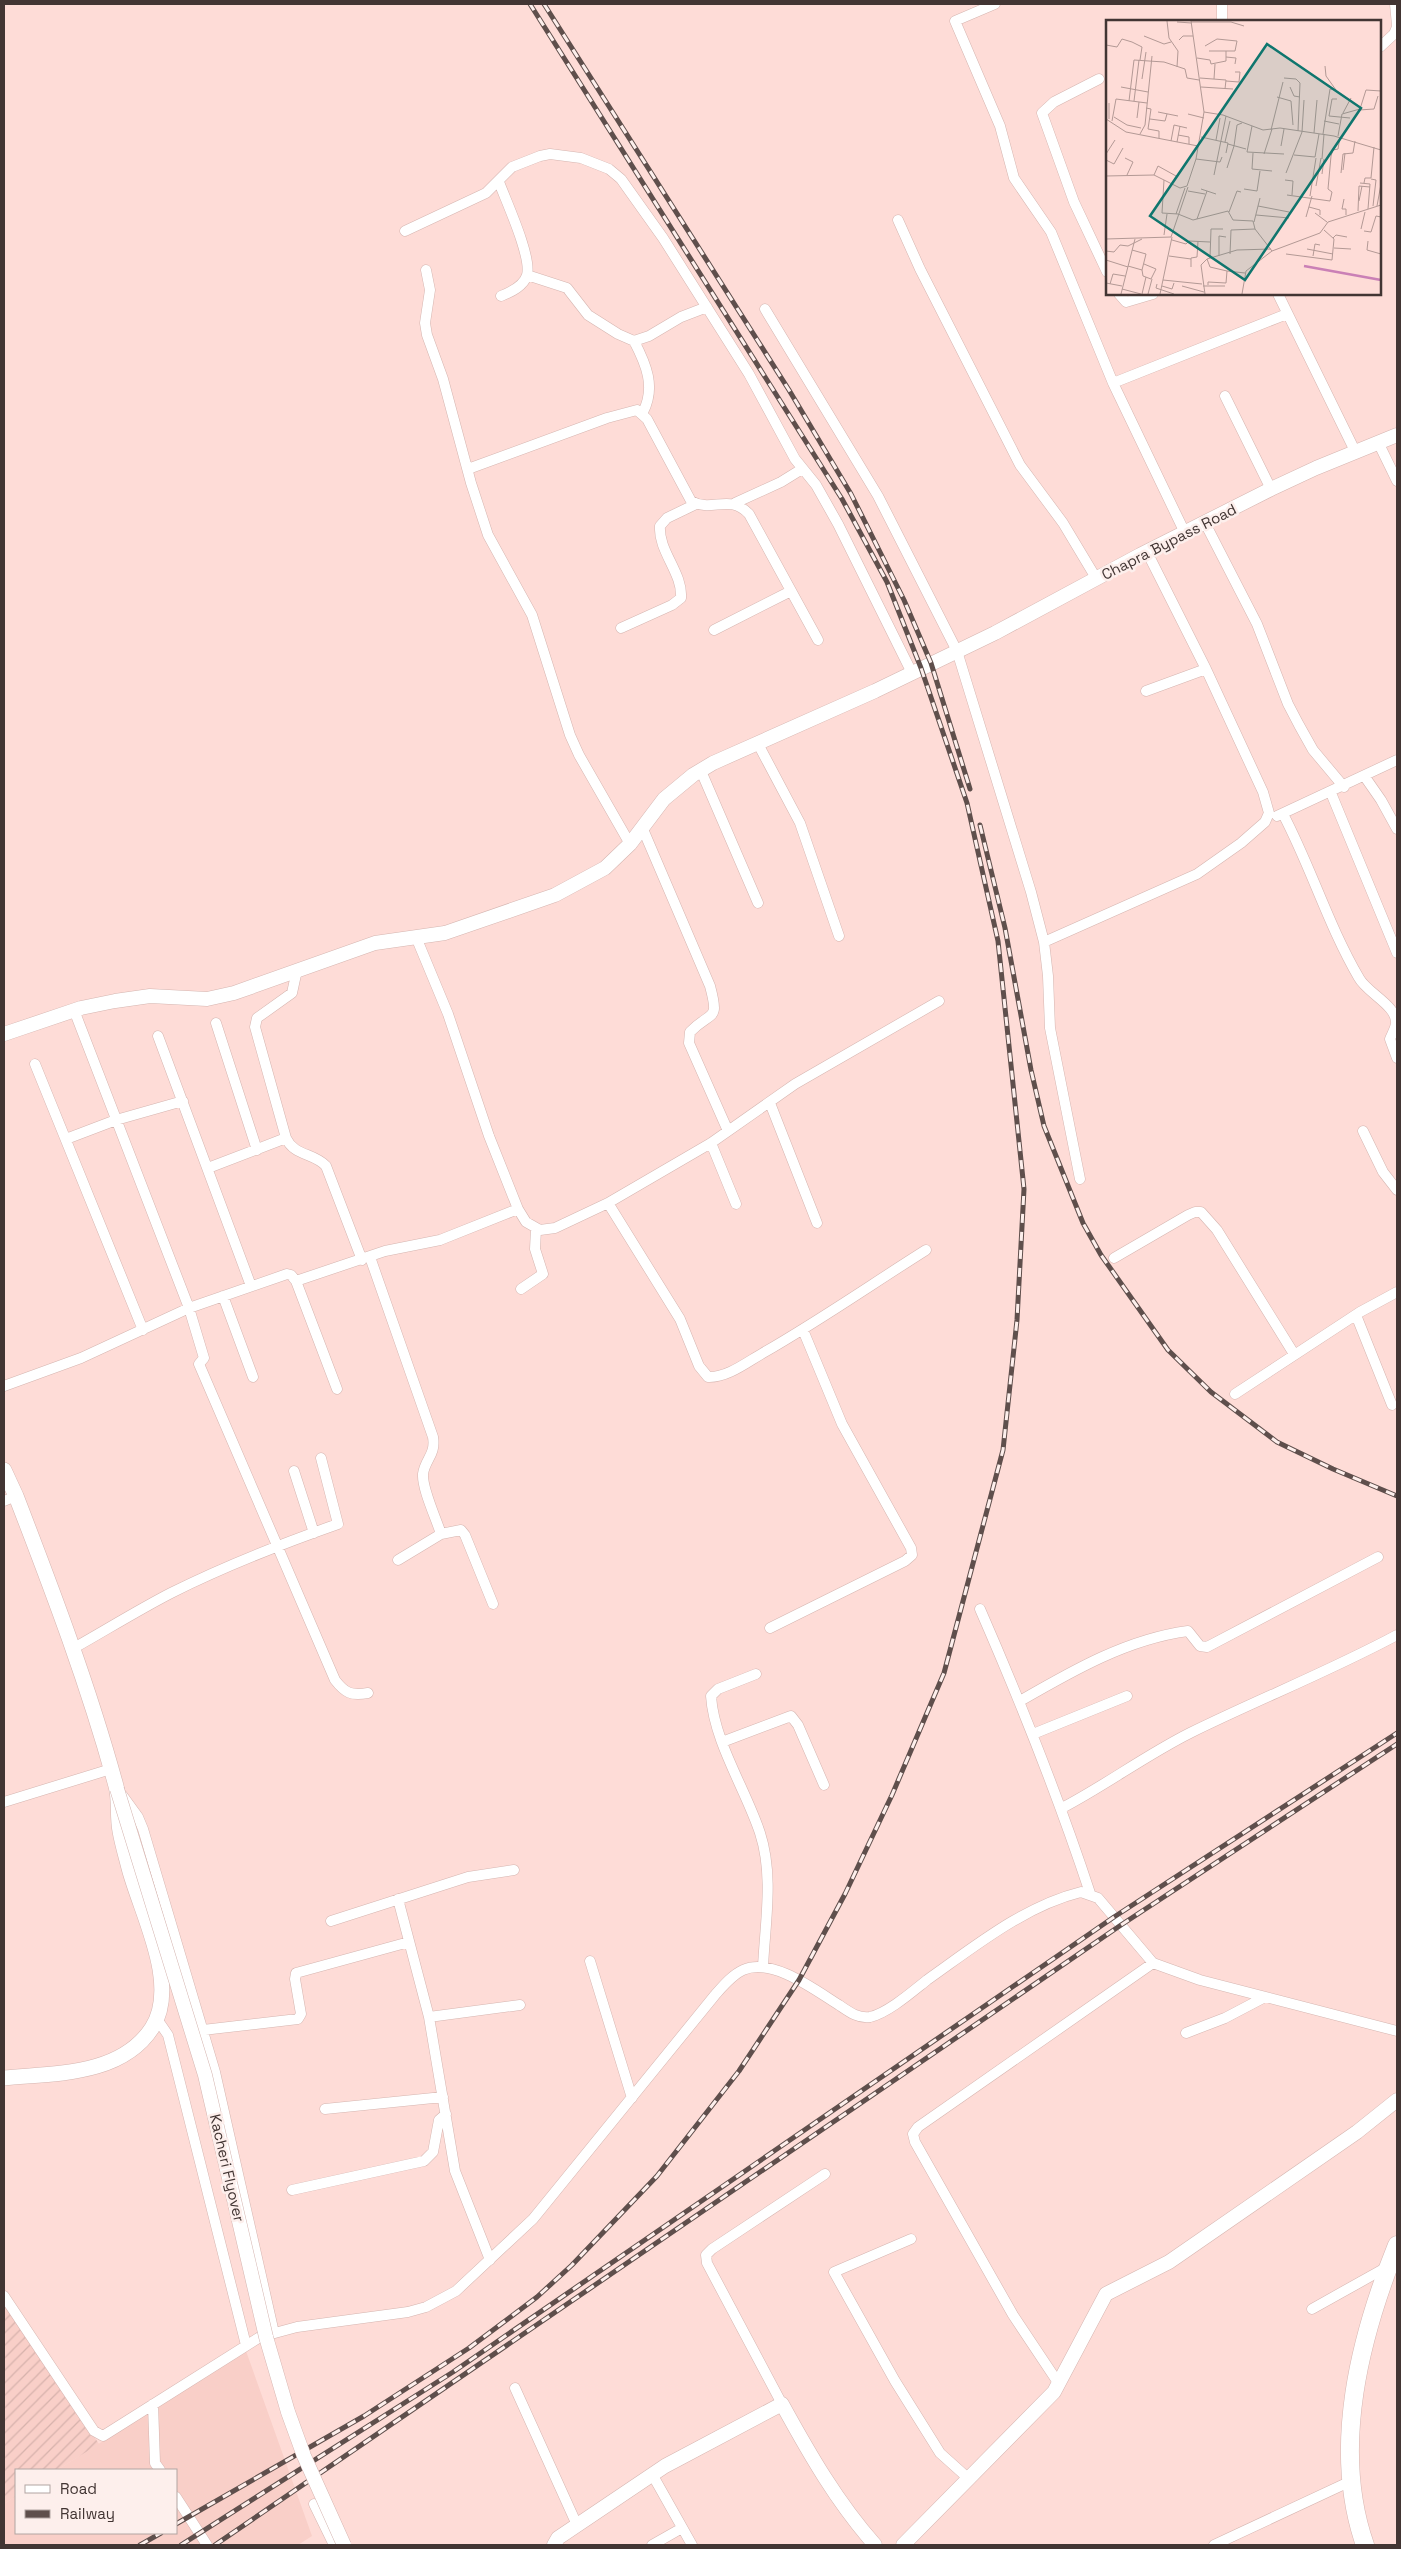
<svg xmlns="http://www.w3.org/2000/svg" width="1401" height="2549" font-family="'Space Grotesk',sans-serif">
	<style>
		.built { fill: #f9cfc8 }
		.industrial { fill: url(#industrial-furrows) }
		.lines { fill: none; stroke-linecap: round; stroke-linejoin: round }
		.street-casing { stroke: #d5b5b0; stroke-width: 11 }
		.secondary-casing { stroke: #d5b5b0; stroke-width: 15 }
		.primary-casing { stroke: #d5b5b0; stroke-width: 16 }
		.highway-casing { stroke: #d5b5b0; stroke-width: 19 }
		.street { stroke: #fff; stroke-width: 10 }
		.secondary { stroke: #fff; stroke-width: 14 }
		.primary { stroke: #fff; stroke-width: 15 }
		.highway { stroke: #fff; stroke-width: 18 }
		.rail-casing { stroke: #5f4f4c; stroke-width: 5 }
		.rail { stroke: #fdefec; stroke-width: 3; stroke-dasharray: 9; stroke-linecap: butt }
		.secondary-bridge-casing { stroke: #d5b5b0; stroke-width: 15; stroke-linecap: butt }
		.secondary-bridge { stroke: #fff; stroke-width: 14 }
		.labels { text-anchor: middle; stroke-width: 5; stroke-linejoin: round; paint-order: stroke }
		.street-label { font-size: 15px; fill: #423533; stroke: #fdefec }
		.inset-river { fill: none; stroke: #ca80b6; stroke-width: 2.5 }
		.inset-road { fill: none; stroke: #b39995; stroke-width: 1 }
		.view { fill: #0f766e; fill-opacity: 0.15; stroke: #0f766e; stroke-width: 2.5 }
		.inset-edge { fill: none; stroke: #423533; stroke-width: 2.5 }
	</style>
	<defs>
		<pattern id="industrial-furrows" width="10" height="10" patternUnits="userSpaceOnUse" patternTransform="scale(1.25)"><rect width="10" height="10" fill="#f9cfc8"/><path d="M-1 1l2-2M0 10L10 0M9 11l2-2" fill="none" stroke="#d7b2ac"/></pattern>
	</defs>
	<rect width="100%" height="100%" fill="#fedcd7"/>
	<path class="built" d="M246,2351L312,2536L298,2545H4V2504L16,2496V2533H176V2470H57Z"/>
	<path class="industrial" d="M4,2298L99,2444L57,2470H16V2496L4,2504Z"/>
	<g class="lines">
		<g class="street-casing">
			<path id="street" d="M995,4L955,21L1000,126L1014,178L1051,232L1113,383L1185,533
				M1395,4L1397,25
				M1222,21V4
				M1380,47L1394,34L1397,27
				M1099,79L1054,102L1042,113L1074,202L1107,272
				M499,182C506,201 532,257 527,275C524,286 511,292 501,296
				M898,220L920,269L1020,465L1063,523L1096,578
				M405,231L486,193L512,167L540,156L550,154L581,158L609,169L621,179L663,238L749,374L795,459L816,485L838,524L912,673
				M426,270L430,290L425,323L427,335L443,379L471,483L488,535L532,615L570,735L579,755L630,844
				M527,275L567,288L588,315L618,334L634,341L649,336L681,317L707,307
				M1119,294L1126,302L1153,294
				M1278,294L1355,451
				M765,309L878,496L957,651L1031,892L1044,942L1048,976L1050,1028L1080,1179
				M634,341C646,364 656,387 643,412
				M1113,383L1287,314
				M1225,396L1271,489
				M1378,442L1397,481
				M468,469L607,418L637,410L647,419L691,501C712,513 729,493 749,514L818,640
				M735,503L781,482L802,469
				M1205,523L1257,624L1288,704L1299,725L1313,750L1344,787
				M621,628L672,605L681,598C683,573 658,551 660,526L667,518L696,504
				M714,630L791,591
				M1146,691L1206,669
				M757,742L800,823L839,936
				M701,771L758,903
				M1365,777L1381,800L1397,829
				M1331,793L1397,953
				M1283,814C1311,867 1328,925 1359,978C1367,993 1398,1006 1396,1024C1395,1029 1392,1034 1390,1039L1397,1058
				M1277,816L1397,760
				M642,827L710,986C720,1023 711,1010 690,1032L689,1043L728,1131
				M416,937L448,1014L489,1136L518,1209L526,1222L540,1230L555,1228L608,1203L711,1143L795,1084L939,1001
				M1044,942L1197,874L1241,843L1265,822L1269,813L1263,792L1206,669L1147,552
				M297,970L292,993L257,1018L255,1027L286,1138C294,1156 314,1153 326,1166L362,1260
				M74,1010L189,1308L204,1358L199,1364L335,1680C345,1693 351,1696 368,1693
				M216,1023L257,1150
				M158,1036L251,1286
				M35,1064L143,1330
				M770,1103L817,1223
				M1363,1131L1383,1172L1397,1190
				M66,1139L116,1120L183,1101
				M711,1143L736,1204
				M208,1168L286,1138
				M608,1203L680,1319L699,1366L708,1377C727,1378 747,1362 763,1353C819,1321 872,1284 926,1250
				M370,1257L433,1437C436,1455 425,1459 423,1474C422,1489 436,1518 441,1534
				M1114,1258L1188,1215L1195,1212H1201L1217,1230L1294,1354
				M296,1281L385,1251L440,1240L518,1209
				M521,1289L543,1274L535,1249L536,1229
				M223,1296L253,1377
				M1356,1315L1392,1405
				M4,1386L81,1358L189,1308L287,1274L291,1275L296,1281L337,1389
				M1235,1394L1360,1312L1397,1292
				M294,1471L314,1533
				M4,1501L16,1496
				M398,1560L441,1534L461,1530L465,1535L493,1604
				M980,1609C1021,1703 1058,1796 1090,1893
				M770,1628L905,1561L912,1555L911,1548L842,1424L803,1330
				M74,1648C106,1630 138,1610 171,1593C225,1566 281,1544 338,1524L321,1458
				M756,1674L718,1689L711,1696C714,1742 746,1790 760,1833C774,1876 765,1923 763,1967
				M1020,1701C1072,1671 1127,1639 1188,1631L1200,1646L1207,1647L1378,1557
				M1033,1734L1127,1696
				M722,1742L791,1716L798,1725L824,1785
				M122,1795L138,1817L143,1829L215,2072L274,2333
				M4,1802L111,1769
				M1062,1808C1106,1785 1146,1755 1190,1733C1259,1699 1330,1671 1397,1635
				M398,1899L429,2017L455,2171L490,2260
				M331,1921L468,1877L514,1870
				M590,1961L632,2098
				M429,2017L520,2005
				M157,2019L168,2035L246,2345
				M203,2030L298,2019L301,2014L295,1979L296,1973L409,1942
				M1186,2033L1225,2018L1265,1997
				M325,2109L443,2097
				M292,2190L424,2161L433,2152L439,2120L446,2114
				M911,2239L834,2272L895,2381L940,2453L969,2479
				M4,2296L94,2431L103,2436L260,2337L297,2327L408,2312L426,2307L456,2291L533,2219L715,1995C723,1986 732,1975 743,1970C772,1957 815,1990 839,2005C848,2011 858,2019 870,2017C888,2013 913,1991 927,1980C974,1947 1024,1906 1081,1892L1098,1898L1153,1963L1200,1980L1397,2031
				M1312,2309L1387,2267
				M1059,2384L1013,2315L915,2142L913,2134L918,2127L1153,1963
				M515,2388L577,2525
				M153,2404L155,2463L160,2470
				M782,2404L707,2263L706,2255L712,2249L825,2174
				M652,2474L692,2545
				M176,2497L207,2545
				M314,2504L334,2545
				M652,2545L682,2528
				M1214,2545L1351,2481"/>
		</g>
		<g class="secondary-casing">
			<path id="secondary" d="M4,1034L81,1008L115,1001L150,996L207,999L234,993L375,943L445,933L555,895L605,868L630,844L664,799L693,775L713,763L875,691L995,633L1140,555L1271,489L1316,468L1397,435
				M554,2545L558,2538L665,2466L782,2404C810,2455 837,2502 875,2545
				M903,2545L1054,2392L1106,2294L1169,2262L1357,2132L1397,2100"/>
		</g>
		<g class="primary-casing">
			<path id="primary" d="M4,1470L16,1496C53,1592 89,1687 116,1786C120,1800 117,1816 120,1831C122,1843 126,1856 129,1868C141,1914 180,1984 152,2028C121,2076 54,2073 4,2078"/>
		</g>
		<g class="highway-casing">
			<path id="highway" d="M1365,2545C1331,2448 1360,2337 1397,2245"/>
		</g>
		<use href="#street" class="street"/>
		<use href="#secondary" class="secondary"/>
		<use href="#primary" class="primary"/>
		<use href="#highway" class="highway"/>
		<g class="rail-casing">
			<path id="rail" d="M544,4L789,390L851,494L904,600L931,663L970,789
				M980,825L1005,928L1031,1070L1044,1126L1083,1223L1101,1255L1168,1350L1211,1392L1277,1442L1333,1469L1397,1496
				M176,2524L364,2416L469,2348L537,2297L572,2265L657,2176L739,2071L799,1980L845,1894L892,1795L944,1673L1003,1450L1017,1320L1024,1189L998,941L967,803L921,668L887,582L842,499L530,4
				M140,2545L161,2533
				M181,2545L453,2372L1114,1917L1397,1733
				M215,2545L1121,1925L1397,1744"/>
		</g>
		<use href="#rail" class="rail"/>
		<g class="secondary-bridge-casing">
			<path id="secondary-bridge" d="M117,1789L205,2075L266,2337L288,2412L304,2456L344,2545"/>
		</g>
		<use href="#secondary-bridge" class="secondary-bridge"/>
	</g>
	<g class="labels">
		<g class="street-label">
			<text transform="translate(1169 542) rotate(-27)" y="5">Chapra Bypass Road</text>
			<text transform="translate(227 2168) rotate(77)" y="5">Kacheri Flyover</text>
		</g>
	</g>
	<g transform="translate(1106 20)">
		<rect width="275" height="275" fill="#fedcd7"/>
		<path class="inset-river" d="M198,246L275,260"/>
		<path class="inset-road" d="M61,1L63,18L72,31L71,47M71,2L86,3M85,2H125L138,6M38,16L58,24L65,22M73,20L77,16H87M0,25L11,27L16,19L26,22L36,27L34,40M99,26L111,19L131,21L129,31H103M120,37L130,38L129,44M91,38L104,40L105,44M105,44L120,41V31M94,58L120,60L119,69M178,58L190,59L194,63L192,111M36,59L40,32M108,59L109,44M120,61L133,62L134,52H129M15,67L42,72M95,67L127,69M184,67L188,76L194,77M171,77L185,81L187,105M231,79H226L223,96L244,98M23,81L28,40L58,42L79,49L81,58L93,60M28,81L33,40M40,88L45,89L42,109M253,90L268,89L272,76M52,92L72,96M98,92L117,95L157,110L174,108L228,116L275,130M237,93L245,78M82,94L98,98M8,97L21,105L35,108M31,98L33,82M0,99L20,112L92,126M3,99V83M44,99L59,101L61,94M6,101L10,79L41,83M218,101L233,104M146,106L141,132L178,134M42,109L53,111V118M165,110L177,62M208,113L211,80M34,114L39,105L46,36M217,114L224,69L230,70L220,56L219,46M72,115L83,117V124M232,116L236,94L254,89L260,70L275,71M95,117L122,123L120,133M110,120L114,98M65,121L68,105L81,108M71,122L74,106M119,122L124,101M122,124L140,129M128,126L131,105L136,103M175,126L178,109M147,133L146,149L166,151M0,134L9,120M158,134L166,109M188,135L209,137L213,114M19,138L27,142L21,155M90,139L114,142L116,137M216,139L218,114M0,140L8,144L17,128M121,148L128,126M237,150L239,133M180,153L196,112L198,80M235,153L237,134L247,133L249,121M216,154L218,139M48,155L52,146L70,156M108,155L120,96M0,156L48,155L74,168L81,166L90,139L98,92L85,1M265,159L270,160L267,186M58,160L56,193L72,194L87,200L122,191L127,200L147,201L149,209L166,231M179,160L187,161L186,175M254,163L264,164L262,189M258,163L259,158H265L268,127M210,166L215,138M95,169L110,174M138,169L151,171L154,151M82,171L99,174M181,175L224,181L226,172L222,169L225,136L227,130L232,129L234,117M204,176L210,138M238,179L236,189H240V195M253,181L256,166M152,186L183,192M271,186L275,164M203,187L214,190V195M252,191L253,166L264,167M123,192L131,171L135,172M209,193L221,202M70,194L79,168M150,195L183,198M200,197L206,176M275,198V214M91,199L101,171M148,202L154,178M255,209L259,192M258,211L265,212L270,196L275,197M58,215L61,194M227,218L230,215L241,217M0,219L65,217L82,167M66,220L80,224L83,221L104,222M262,221L261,230L275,234M228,228L245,229M201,229L227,234M0,231L8,232L14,225L22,226L36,219M124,234L125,210L149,209M180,234L226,240L228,219L218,210M63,236L85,239M113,236V216L120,217M207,236L209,224L214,225M104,238L105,209H117M101,239L104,247L121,251L120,263L102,262V265M0,240L22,247M22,246L36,250L40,234L26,230M85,247V238L91,237L92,221M36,250L37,256L45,259L50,249L38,244M121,251L139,253M57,260L96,264M0,263L16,266M4,264L7,254L19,256M51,264L50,268L68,274M56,266L66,269L68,263M76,266L98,272M97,266H119M16,269L35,274M15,274L29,219M36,274L40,257M42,274L46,259M54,274L66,217M99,274L95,245L101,239L131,230L165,229M136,274L140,251L166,231L214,213L222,202L275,185"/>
		<path class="view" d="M161,24L255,88L139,260L44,196Z"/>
		<rect width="275" height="275" class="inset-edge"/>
	</g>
	<rect width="1401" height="2549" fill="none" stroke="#423533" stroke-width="10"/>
	<rect x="15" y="2469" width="162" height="65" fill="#fdefec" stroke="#b2a5a2"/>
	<rect x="25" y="2485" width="25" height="8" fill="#ffffff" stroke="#b2a5a2"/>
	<text x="60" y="2494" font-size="15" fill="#423533">Road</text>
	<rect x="25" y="2510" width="25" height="8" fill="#5f4f4c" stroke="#b2a5a2"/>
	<text x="60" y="2519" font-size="15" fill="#423533">Railway</text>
</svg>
